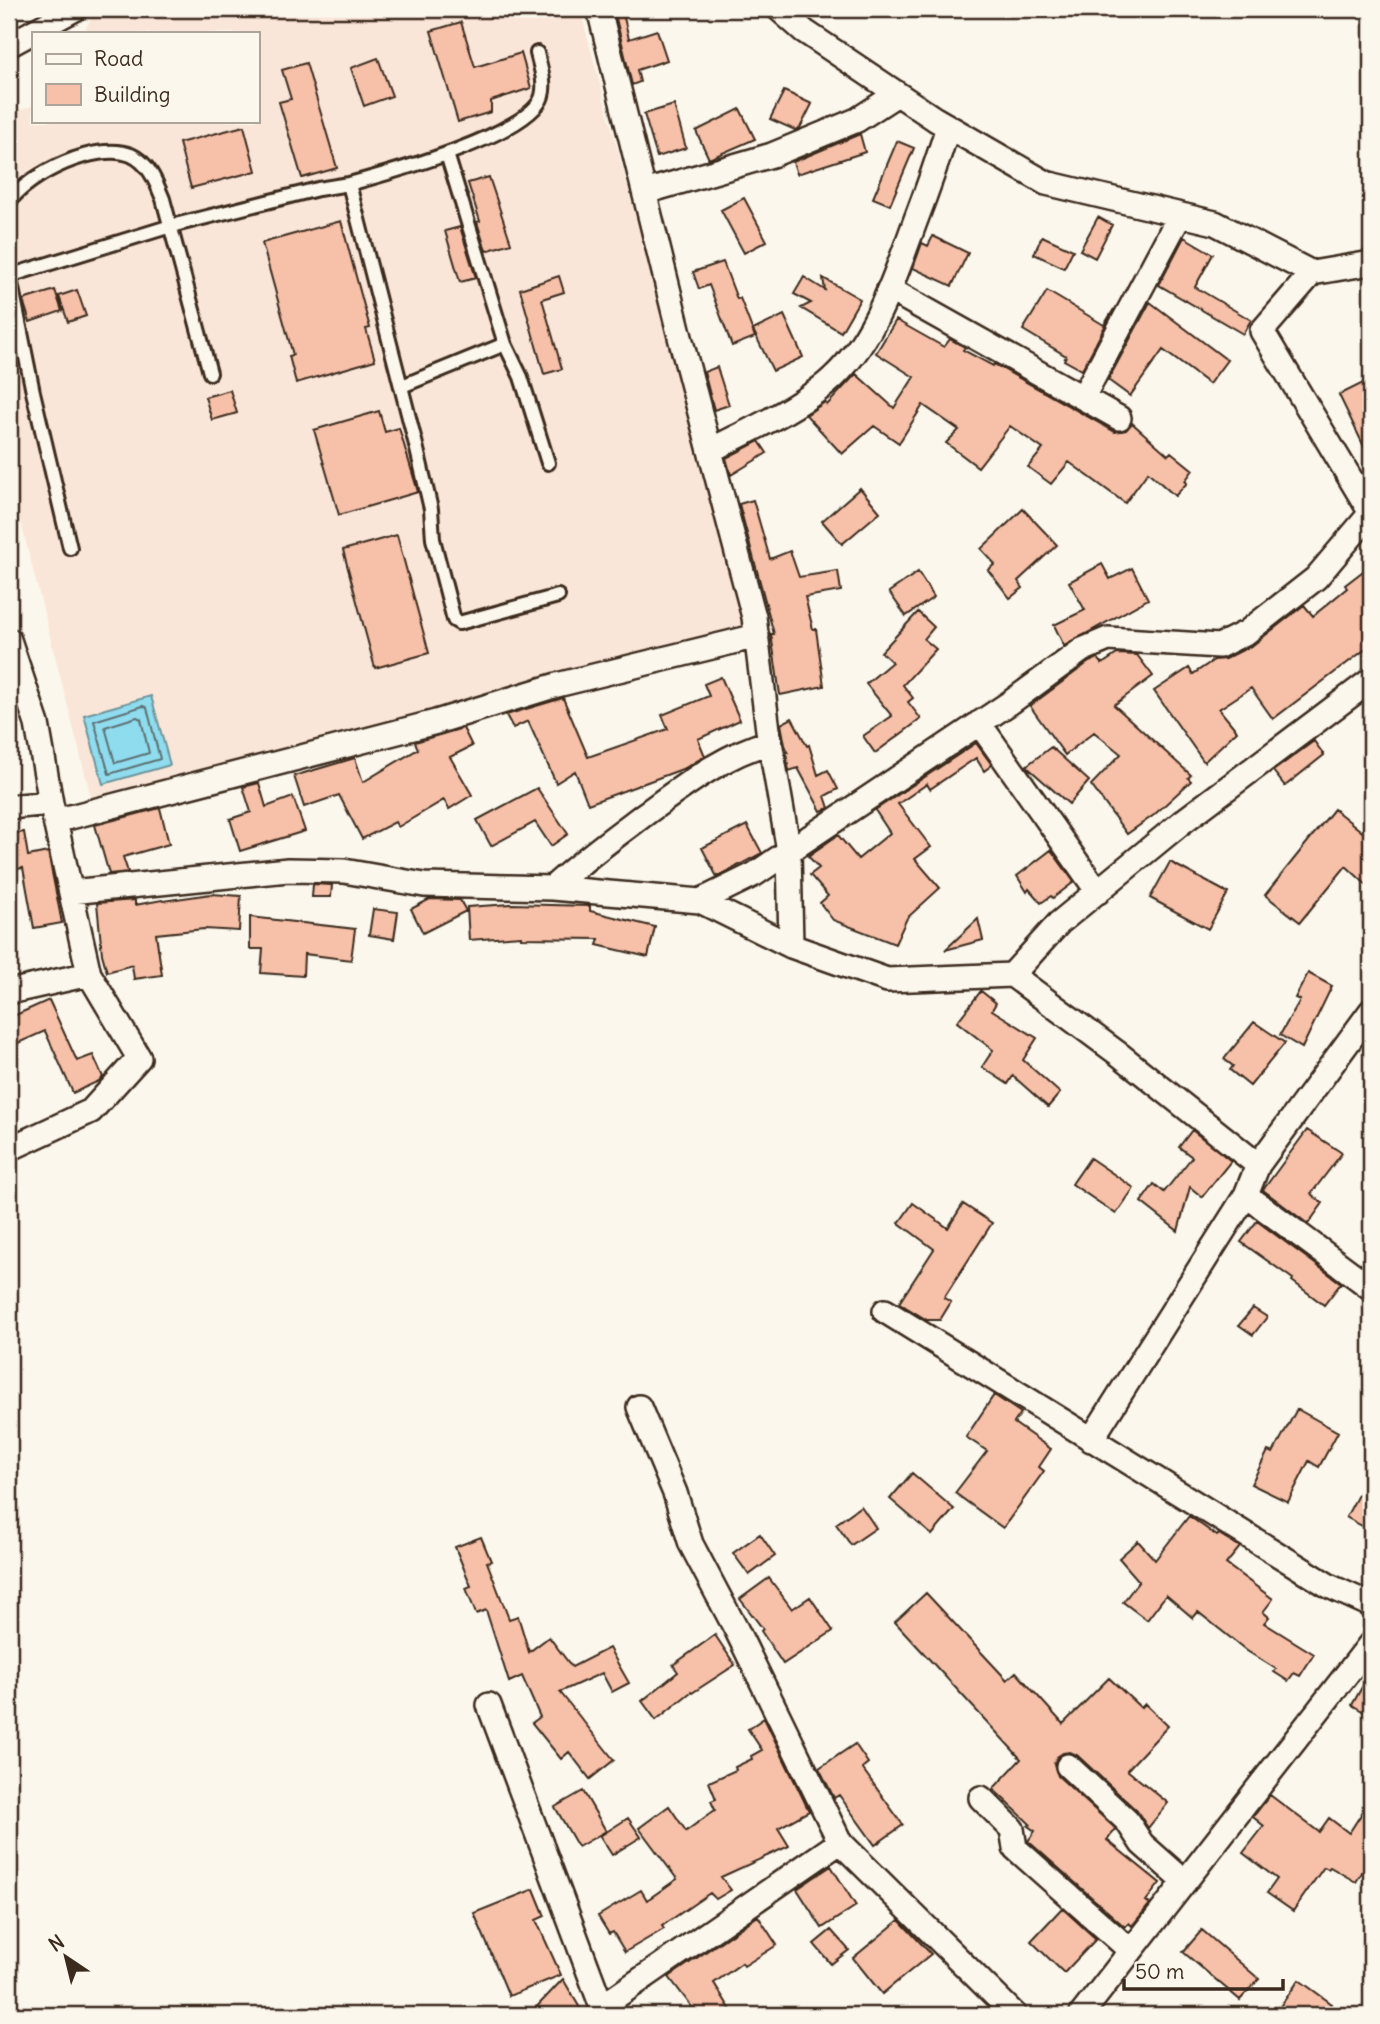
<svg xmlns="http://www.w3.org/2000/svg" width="1380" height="2024" font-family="Delius,sans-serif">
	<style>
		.built { fill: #fae6d8 }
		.water { fill: #8fdcef; stroke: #6d959b; stroke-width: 2 }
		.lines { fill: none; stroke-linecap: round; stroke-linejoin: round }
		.shore { stroke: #5d7172; stroke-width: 2 }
		.building { fill: #f6c0a9; stroke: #3b2a1e; stroke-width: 2 }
		.service-casing { stroke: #3b2a1e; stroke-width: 18 }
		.minor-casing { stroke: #3b2a1e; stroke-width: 28 }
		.service { stroke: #fbf7ec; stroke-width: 12 }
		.minor { stroke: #fbf7ec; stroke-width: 23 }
	</style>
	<rect width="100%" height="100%" fill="#fbf7ec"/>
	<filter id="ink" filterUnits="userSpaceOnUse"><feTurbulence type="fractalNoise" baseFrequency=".0143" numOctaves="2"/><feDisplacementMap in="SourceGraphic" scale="14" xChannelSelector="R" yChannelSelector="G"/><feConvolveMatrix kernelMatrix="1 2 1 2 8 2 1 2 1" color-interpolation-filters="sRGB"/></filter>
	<g filter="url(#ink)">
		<path class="built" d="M112,9H580L686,404L750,627L92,801L9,476V113L33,106V121H257V33H83L92,17Z"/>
		<path class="water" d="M151,696L170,765L103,784L84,715Z"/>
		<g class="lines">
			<path class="shore" d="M143,706L147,708L160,759L109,774L94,721Z
				M137,717L141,719L149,753L115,763L105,727Z"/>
		</g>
		<path class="building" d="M622,9L629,39L657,30L667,60L637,70L640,82L632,85L614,10Z
			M461,22L475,67L521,53L531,88L491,101V112L458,122L431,31Z
			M378,58L392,96L364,106L351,68Z
			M306,63L337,168L302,178L279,102L291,99L282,70Z
			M784,91L812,104L800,128L795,130L770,119Z
			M674,105L686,148L657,157L644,114Z
			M740,109L755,139L709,159L696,131Z
			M244,126L256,171L191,188L179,143Z
			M860,134L865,152L797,174L793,162Z
			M897,141L914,148L890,205L873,198Z
			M489,177L511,243L486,251L477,222L480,221L468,183Z
			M744,198L767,241L744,253L721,210Z
			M1098,217L1112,225L1095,258L1080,250Z
			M341,221L370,328L366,329L375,360L296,383L289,356L293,355L262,243Z
			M460,227L476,278L460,282L445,231Z
			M933,236L968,253L952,286L913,268L922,243L928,246Z
			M1042,236L1073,250L1064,268L1034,254Z
			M1184,237L1213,254L1195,287L1251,320L1243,334L1159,285Z
			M723,262L737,299L740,298L755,337L732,346L709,285L699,289L693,272Z
			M559,276L564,292L542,299L562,369L544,374L520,289Z
			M804,277L825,290L823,278L860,299L841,332L801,308L811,303L794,294Z
			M55,290L62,311L30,322L23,300Z
			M77,290L86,316L68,322L59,296Z
			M1047,291L1104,325L1114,309L1082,370L1064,360L1066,356L1023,330Z
			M1150,302L1227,360L1209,384L1163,350L1130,396L1108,380Z
			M784,315L803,357L773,371L753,330Z
			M896,320L944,347L950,339L965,347L963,350L993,366L994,364L1115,432L1126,430L1132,423L1168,455L1171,452L1193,470L1185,481L1187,483L1175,496L1148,472L1125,503L1069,462L1051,484L1028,467L1043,449L1010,426L978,467L946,443L959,430L923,405L899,443L874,426L842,454L806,415L825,402L827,405L856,374L894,408L914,377L876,353Z
			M717,367L729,405L714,410L704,372Z
			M1371,379V461L1339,395Z
			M230,390L237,413L212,420L205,397Z
			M379,411L385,432L399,428L418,492L339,515L314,430Z
			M759,441L767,453L731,475L726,458Z
			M860,488L880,512L842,544L822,521Z
			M753,500L770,559L790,551L799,577L838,571L841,591L805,597L813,629H816L824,686L780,695L771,634H774L739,504Z
			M1023,509L1057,545L1018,581L1023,588L1010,598L988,570L995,564L981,549Z
			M397,535L429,653L375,668L343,550Z
			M1102,564L1110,579L1132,568L1148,599L1064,646L1054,625L1085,610L1069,582Z
			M1371,565V645L1273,719L1251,688L1219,709L1237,731L1204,762L1154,691L1189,668L1193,674L1214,660L1225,659L1253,645L1304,605L1313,616L1347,588L1345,585Z
			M918,572L934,597L906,616L889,592Z
			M918,612L934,627L924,639L936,649L903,685L913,698L908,702L921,719L875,753L863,736L892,716L866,684L892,662L881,652Z
			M1117,654L1137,655L1153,676L1114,705L1191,775L1188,778L1191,781L1154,815L1127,834L1091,785L1121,754L1094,732L1065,755L1030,706L1089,662L1098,658L1102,664Z
			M721,677L740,720L698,739L705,756L685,768L588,804L575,771L556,783L528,721L513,728L506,715L563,698L588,757L668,729L662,715L709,696L704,684Z
			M792,718L807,746L809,745L818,775L828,770L838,789L825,796L829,808L821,811L798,768L789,771L786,753L788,752L785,745L781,724Z
			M463,728L472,746L450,757L472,795L449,809L444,800L398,827L395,822L362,839L339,795L304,807L294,776L355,758L363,782L418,749L415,742Z
			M1314,741L1324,755L1285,786L1273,771Z
			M976,743L992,765L984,771L976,758L930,789L927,784L898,804L931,847L915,859L940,888L907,918L895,944L833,920L820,903L828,896L810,875L819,868L808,856L838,835L858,859L890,833L875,810Z
			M1051,747L1089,781L1069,804L1026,766Z
			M259,783L266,807L293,797L305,831L240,851L230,819L251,812L243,787Z
			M537,788L568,834L551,846L535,822L491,846L477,820Z
			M160,808L169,844L123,857L128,872L109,874L95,825Z
			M1334,809L1371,839V889L1346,866L1300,922L1265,895Z
			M747,825L762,853L717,877L702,848Z
			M24,832L28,856L48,852L62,923L34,928L23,868L9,870V835Z
			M1051,850L1074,882L1053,898L1051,896L1041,903L1029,889L1027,892L1017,876Z
			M1170,862L1228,893L1208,929L1150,898Z
			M313,884L332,885L331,897H312Z
			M211,894L241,896L239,931L204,929L156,934L162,975L134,979L132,965L107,972L102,954L97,903L135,900V905L162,900L163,901Z
			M430,899L460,900L466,911L423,933L411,909Z
			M511,904L590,906V911L655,927L648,957L597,945L599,939L521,938V936L469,940L467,907Z
			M373,909L398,912L394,939L369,935Z
			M250,917L355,929L351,960L304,954L303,976L261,973L263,949H250Z
			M978,919L983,940L945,950Z
			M1308,973L1332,986L1302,1048L1280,1035L1300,1000L1295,998Z
			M981,991L996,1003L992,1010L1037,1038L1023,1060L1060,1093L1048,1107L1013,1076L1008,1084L982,1067L993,1050L957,1022Z
			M49,1000L77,1061L93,1055L103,1077L99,1081L73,1093L45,1031L9,1047V1018Z
			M1254,1022L1285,1043L1250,1086L1230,1070L1233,1066L1224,1059Z
			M1192,1130L1231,1161L1202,1197L1190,1187L1178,1231L1141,1202L1154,1184L1164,1192L1192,1157L1179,1147Z
			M1307,1130L1342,1153L1311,1194L1323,1203L1308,1224L1263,1190Z
			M1090,1158L1134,1188L1116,1214L1072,1184Z
			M913,1203L948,1228L963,1204L992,1223L944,1298L951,1302L940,1320H927L899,1303L934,1249L899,1223Z
			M1257,1221L1341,1283L1324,1305L1292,1281L1293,1279L1241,1242Z
			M1253,1308L1267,1317L1253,1335L1239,1325Z
			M994,1395L1021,1413L1014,1423L1051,1449L1039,1467L1044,1471L1003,1528L955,1493L987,1451L966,1437Z
			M1297,1409L1338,1432L1319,1467L1309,1461L1288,1502L1251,1484L1268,1451L1273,1453Z
			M912,1473L954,1509L932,1535L890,1499Z
			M1360,1491L1371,1497V1510L1362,1526L1346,1517Z
			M861,1506L876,1528L851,1545L836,1524Z
			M1189,1516L1217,1536L1219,1534L1240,1547L1226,1564L1273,1599L1263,1612L1269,1617L1264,1623L1314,1654L1300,1676L1294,1673L1288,1681L1274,1672L1276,1669L1247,1651L1198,1612L1193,1618L1166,1595L1147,1620L1123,1602L1139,1581L1119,1558L1138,1541L1155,1560Z
			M760,1534L775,1556L749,1575L733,1553Z
			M481,1537L491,1561L487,1562L509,1619L518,1616L529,1652L549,1637L572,1667L609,1648L629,1683L612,1692L602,1673L560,1692L614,1760L590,1779L569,1752L561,1759L532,1723L540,1717L522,1676L509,1682L486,1610L476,1614L466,1588L471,1586L455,1547Z
			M769,1578L792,1609L810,1597L833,1631L783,1664L761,1631L763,1629L740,1599Z
			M926,1593L1007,1680L1016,1672L1063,1724L1109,1678L1141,1708L1145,1704L1168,1726L1127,1770L1168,1803L1148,1828L1137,1811L1077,1755L1070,1752L1063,1753L1057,1757L1054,1764L1058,1776L1116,1829L1107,1840L1160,1883L1146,1901L1150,1904L1132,1926L1129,1923L1125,1927L1028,1841L1035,1831L1028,1826L1030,1824L993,1789L1021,1759L895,1622Z
			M715,1635L735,1665L692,1693L691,1692L656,1720L642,1701L678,1672L673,1665Z
			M1371,1671V1716L1352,1705Z
			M764,1718L809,1811L778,1828L789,1846L721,1877L731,1890L716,1899L710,1893L662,1926L664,1929L625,1952L613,1932L609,1934L598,1916L641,1890L647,1900L677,1879L639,1828L669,1806L686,1831L715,1810L711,1801L716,1799L709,1782L736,1770L735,1767L752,1759L751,1756L762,1750L748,1729Z
			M855,1744L868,1763L862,1768L903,1825L875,1845L839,1795L834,1798L819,1768Z
			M583,1791L606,1831L578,1847L555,1807Z
			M1270,1795L1319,1832L1329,1818L1349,1833L1371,1799V1858L1356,1882L1330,1867L1328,1869L1324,1867L1293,1911L1267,1893L1277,1879L1243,1853L1264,1826L1253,1817Z
			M628,1818L641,1837L612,1855L600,1836Z
			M831,1866L856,1906L822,1928L797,1889Z
			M534,1889L545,1916L536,1920L561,1975L509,1996L474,1913Z
			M1062,1908L1096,1939L1064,1973L1031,1941Z
			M758,1916L777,1945L744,1966L742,1963L714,1983L734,2015H698L669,1977Z
			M899,1920L931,1954L882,1994L853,1958Z
			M831,1930L849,1950L831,1964L814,1944Z
			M1202,1930L1259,1979L1240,2000L1183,1952Z
			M563,1979L584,2015H529Z
			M1299,1980L1332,2004L1324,2015H1274Z"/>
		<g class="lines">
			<g class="service-casing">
				<path id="service" d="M447,154L505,344L521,377L548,463
					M349,184C386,174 532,134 542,96C546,82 540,67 537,53
					M9,202C29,174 97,141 131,155C149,163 156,182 163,199L210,373
					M9,273L33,392L70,548
					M9,276L171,226L318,189L349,184L415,441L431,509L433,539L454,620L459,623L558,596
					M402,386L505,344"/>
			</g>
			<g class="minor-casing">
				<path id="minor" d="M599,9L681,341L754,617L768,730L789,851L791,946
					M779,9L804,31L935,119L1046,183L1215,223L1312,273L1371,263
					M9,45L75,9
					M645,192L772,155L857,120L897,94
					M1312,273L1262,331L1371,513
					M889,289L1119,418
					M1083,397L1180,215
					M711,450C750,430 791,412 826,384C874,344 894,279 915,222C927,191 938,159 948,127
					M9,640L37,724L51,803L89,974L139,1058L91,1111L9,1149
					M979,723L1098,892
					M9,807L51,803
					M55,821L436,722L557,685L757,636
					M552,888C581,861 613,838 645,814C684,786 723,755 770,742
					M71,892L288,870L344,871L424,885L552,888L700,901L791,946L887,980L1012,975L1120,1055L1258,1165
					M700,901L755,874L1011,702L1082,650L1108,639L1219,646L1247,632L1316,578L1371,513
					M1012,975L1059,923L1181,823L1371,680
					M9,992L89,974
					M1246,1195L1371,1288
					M885,1311L1329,1586L1371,1605
					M639,1407L675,1493L691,1544L737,1631L840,1842L1015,2015
					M1091,1440L1246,1195L1258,1165L1371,1011
					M489,1705L605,2015
					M1068,1766L1127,1821L1142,1844L1185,1882
					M981,1798L1012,1829L1015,1848L1131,1951
					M601,2007L840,1842
					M1081,2015L1371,1643"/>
			</g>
			<use href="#service" class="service"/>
			<use href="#minor" class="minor"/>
		</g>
	</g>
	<rect width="1380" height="2024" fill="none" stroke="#fbf7ec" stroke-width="35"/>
	<rect x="18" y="18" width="1345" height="1989" fill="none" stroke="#3b2a1e" stroke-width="2.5" filter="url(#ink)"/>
	<rect x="32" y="32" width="228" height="91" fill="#fbf7ec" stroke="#aea59a" stroke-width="2"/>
	<rect x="46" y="54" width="35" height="10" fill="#fbf7ec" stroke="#aea59a" stroke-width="2"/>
	<text x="94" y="66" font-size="21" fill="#3b2a1e">Road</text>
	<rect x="46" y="84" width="35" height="21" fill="#f6c0a9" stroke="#aea59a" stroke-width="2"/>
	<text x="94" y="102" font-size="21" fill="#3b2a1e">Building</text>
	<g transform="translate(66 1957) rotate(325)" stroke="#fbf7ec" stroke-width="5" paint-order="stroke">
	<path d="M0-5L12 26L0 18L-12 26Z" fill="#3b2a1e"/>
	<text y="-10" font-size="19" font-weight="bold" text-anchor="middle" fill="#3b2a1e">N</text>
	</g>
	<path d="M1124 1979v10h159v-10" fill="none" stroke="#3b2a1e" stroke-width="3.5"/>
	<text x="1135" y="1979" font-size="21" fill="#3b2a1e" stroke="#fbf7ec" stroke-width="5" paint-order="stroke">50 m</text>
</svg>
